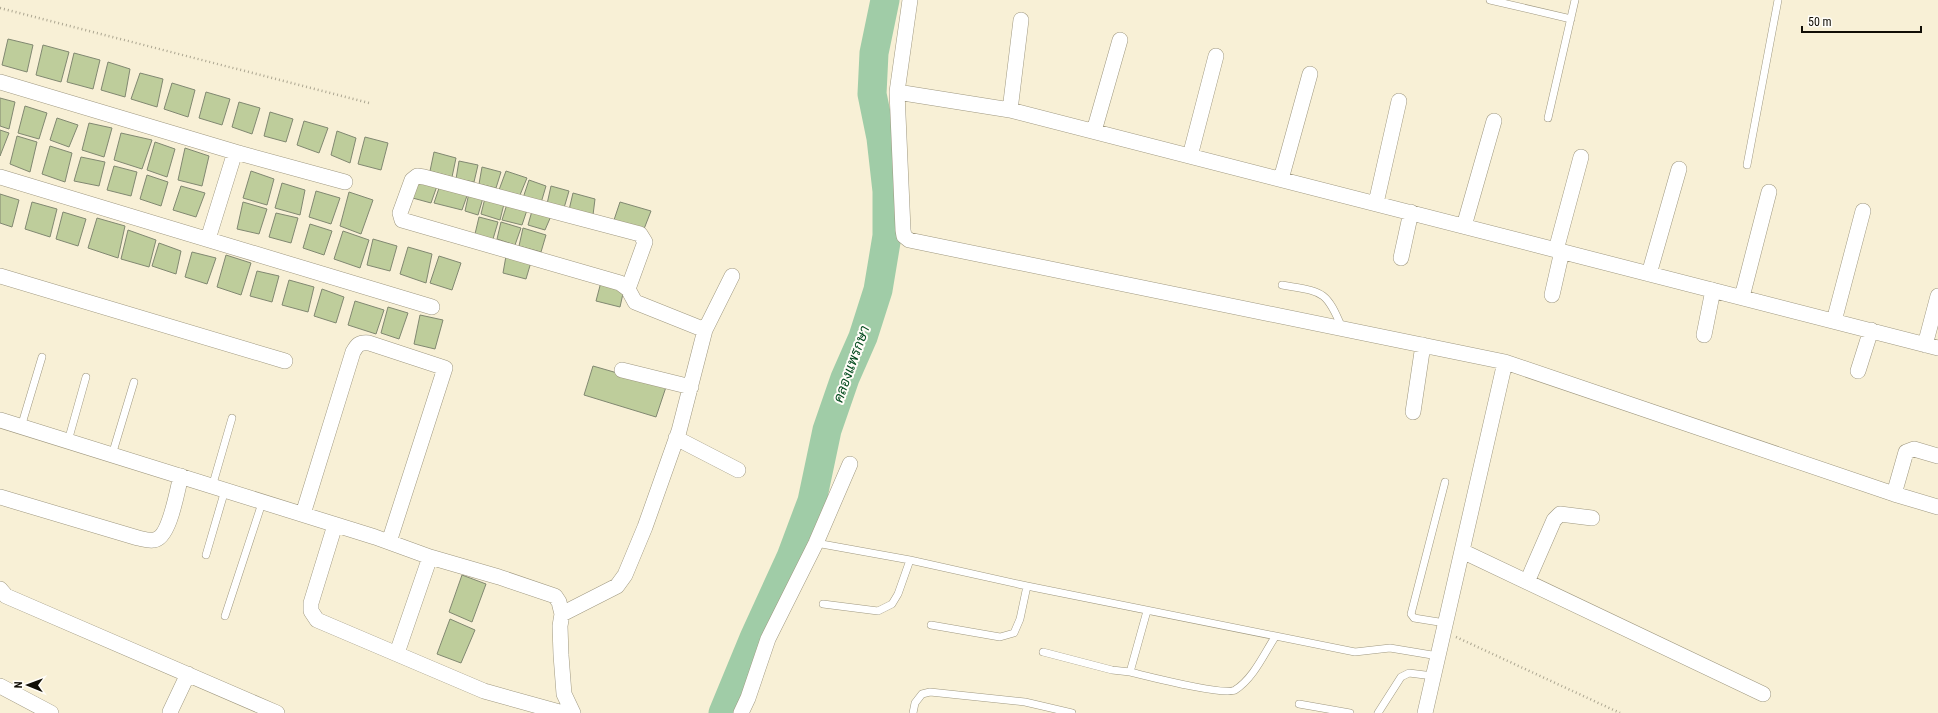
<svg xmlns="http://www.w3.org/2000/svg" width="1938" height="713" font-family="'Roboto Condensed',Sarabun,sans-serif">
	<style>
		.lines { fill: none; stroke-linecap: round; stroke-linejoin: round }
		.river { stroke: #a0cca7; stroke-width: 29 }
		.building { fill: #becd9b; stroke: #818871 }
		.service-casing { stroke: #9f9880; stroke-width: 8 }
		.minor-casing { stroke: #9f9880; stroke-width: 16 }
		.path { stroke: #aca691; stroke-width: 2.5; stroke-dasharray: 1 3; stroke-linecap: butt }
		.service { stroke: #fff; stroke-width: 7 }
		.minor { stroke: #fff; stroke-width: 15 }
		.labels { text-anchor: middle; stroke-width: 4; stroke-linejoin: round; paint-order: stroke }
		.water-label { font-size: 14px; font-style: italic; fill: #00491c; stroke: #fffdf8 }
	</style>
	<rect width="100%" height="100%" fill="#f8f0d6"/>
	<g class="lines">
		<path class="river" d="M723,713L754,638L791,557L812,501L827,430L845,378L863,337L878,290L887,236V191L881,138L872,94L874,53L885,0"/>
	</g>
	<path class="building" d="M8,39L33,45L27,72L2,65Z
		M43,45L69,52L61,82L36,75Z
		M74,53L100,60L93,89L67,82Z
		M108,62L130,69L125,97L101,90Z
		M140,73L163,79L157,107L131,99Z
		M172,83L195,90L188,117L164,109Z
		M206,92L230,99L222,125L199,118Z
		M0,98L15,102L9,129L0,126Z
		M239,102L260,108L252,134L232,127Z
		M25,106L47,113L39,139L18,133Z
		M270,112L293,119L286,142L264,136Z
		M57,118L78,125L69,147L50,140Z
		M304,121L328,128L319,153L297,145Z
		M89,123L112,128L104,157L82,150Z
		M0,130L9,133L0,156Z
		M337,131L356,138L350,163L331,155Z
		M121,133L152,140L142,169L114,160Z
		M17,136L37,142L30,172L10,164Z
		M365,137L388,143L381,170L358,164Z
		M155,142L175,149L167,177L147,170Z
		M50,146L72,153L65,182L42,174Z
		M185,148L209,156L202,186L178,180Z
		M434,152L456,158L452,177L430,171Z
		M81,157L105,162L99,186L74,181Z
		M459,161L478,165L474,182L456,179Z
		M114,166L137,172L131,196L107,190Z
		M482,167L501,172L496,188L479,184Z
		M251,171L274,179L267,205L243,198Z
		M506,171L527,178L520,195L499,190Z
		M147,175L168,182L161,206L140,199Z
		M529,180L546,186L541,203L523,198Z
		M415,181L437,186L431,203L409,197Z
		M282,183L305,190L300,215L275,208Z
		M440,185L468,193L462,210L434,203Z
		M181,186L205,193L196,217L173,210Z
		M551,186L569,191L564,208L547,204Z
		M316,191L340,198L331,224L309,217Z
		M349,192L373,200L361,234L340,226Z
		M469,193L483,198L478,215L465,211Z
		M573,193L595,199L593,215L569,210Z
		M0,194L19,200L12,227L0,223Z
		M485,198L504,204L500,220L481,214Z
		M32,202L57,209L50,237L25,229Z
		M243,202L267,209L259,234L237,229Z
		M620,202L651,211L644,229L614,220Z
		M507,204L527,210L522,225L502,220Z
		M532,211L551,216L545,230L528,225Z
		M63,212L86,219L78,246L56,239Z
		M276,213L298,218L291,243L269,237Z
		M479,217L498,222L493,239L475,234Z
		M97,218L125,226L118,258L88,248Z
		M501,222L521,228L515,245L497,239Z
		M310,224L332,231L324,255L303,248Z
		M523,228L546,235L541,252L519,246Z
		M128,230L156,240L149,267L121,259Z
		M343,231L369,240L360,268L334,259Z
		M373,239L397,246L390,271L367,265Z
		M159,243L181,251L176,274L152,266Z
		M408,247L432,254L426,283L400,274Z
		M192,252L216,258L207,284L185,277Z
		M226,255L251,263L241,295L217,287Z
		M439,256L461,263L452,290L430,283Z
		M506,256L531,262L526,279L503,273Z
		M257,271L279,276L272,302L250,296Z
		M289,280L314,287L308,312L282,305Z
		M601,282L624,289L620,307L596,301Z
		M322,289L344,297L336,323L314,316Z
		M355,301L384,310L376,334L348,325Z
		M388,307L408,313L399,339L381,333Z
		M420,315L443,320L435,349L414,344Z
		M593,366L666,387L656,417L584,395Z
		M462,575L486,584L472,622L449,612Z
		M450,619L475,630L461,663L437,654Z"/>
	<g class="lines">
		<g class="service-casing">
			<path id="service" d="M1490,0L1571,19
				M1548,118L1575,0
				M1747,165L1778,0
				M1282,285C1322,292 1326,289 1342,328
				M21,427L42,357
				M68,441L86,377
				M112,455L134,382
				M212,487L232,418
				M816,543L910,560L1027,586L1355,652L1390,648L1438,656
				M206,555L225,490
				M823,604L878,611L892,604L898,594L910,560
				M225,616L262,503
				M1445,623L1414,618L1411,614L1445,482
				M931,625L1000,637L1014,633L1020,619L1027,586
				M1043,652L1112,670L1130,672L1147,611
				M1130,672C1147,676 1224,696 1235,690C1253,679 1264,654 1275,637
				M1299,704L1350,713
				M913,713L915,703L922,694L930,692L1025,702L1072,713
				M1378,713L1401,677L1409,673L1433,676"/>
		</g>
		<g class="minor-casing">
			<path id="minor" d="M910,0L897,92L903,230L904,236L909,240L1505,362L1894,494L1906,452L1914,449L1938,456
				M0,82L235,152L345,182
				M897,92L1010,110L1938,348
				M1010,110L1021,20
				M1094,131L1120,40
				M1190,156L1216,56
				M0,177L432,307
				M1281,179L1310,74
				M1376,203L1399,101
				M1464,226L1494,121
				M208,239L235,152
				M1556,250L1581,157
				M1401,258L1411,212
				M1649,274L1679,169
				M0,276L285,361
				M1552,295L1562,251
				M1742,297L1769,192
				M1834,321L1863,211
				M705,330L732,276
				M1704,335L1713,290
				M1925,345L1938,296
				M622,370L691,387
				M1858,371L1871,330
				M1413,412L1423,345
				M0,420L375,537L430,557L499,577L555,596L559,602L562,614L560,626L561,655L564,694L573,713
				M676,438L738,470
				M1894,494L1938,507
				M0,497L138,538C143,539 149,541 154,540C170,538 177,490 181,476
				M303,514L353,352C357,345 359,342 369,343L445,368L389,542
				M335,525L311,603V611L317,620L484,691L563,713
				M1462,551L1763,694
				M1527,582L1554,520L1560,514L1592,518
				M0,589L6,596L277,713
				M562,614L617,586L625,575L645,527L679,431L705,330L635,302L628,289L620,283L402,220L400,213L412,180L417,176L424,177L640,234L645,242L628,289
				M397,653L430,557
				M0,686L51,713
				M170,712L188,674
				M741,713L748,698L768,639L816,543L850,464
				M1425,713L1505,362"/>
		</g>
		<path class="path" d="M0,8L369,103
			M1456,637L1620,713"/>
		<use href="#service" class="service"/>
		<use href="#minor" class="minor"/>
	</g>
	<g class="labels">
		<g class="water-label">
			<text transform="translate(851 364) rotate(-70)" y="5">คลองแพรกษา</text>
		</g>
	</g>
	<g transform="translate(28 685) rotate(271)" stroke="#fffdf8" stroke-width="3" paint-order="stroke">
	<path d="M0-3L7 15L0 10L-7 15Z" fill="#110e06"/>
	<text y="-6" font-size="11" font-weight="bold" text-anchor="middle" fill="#110e06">N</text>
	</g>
	<path d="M1802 26v6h119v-6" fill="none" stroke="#110e06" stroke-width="2"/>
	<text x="1808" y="26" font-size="12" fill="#110e06" stroke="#fffdf8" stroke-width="3" paint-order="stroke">50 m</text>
</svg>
